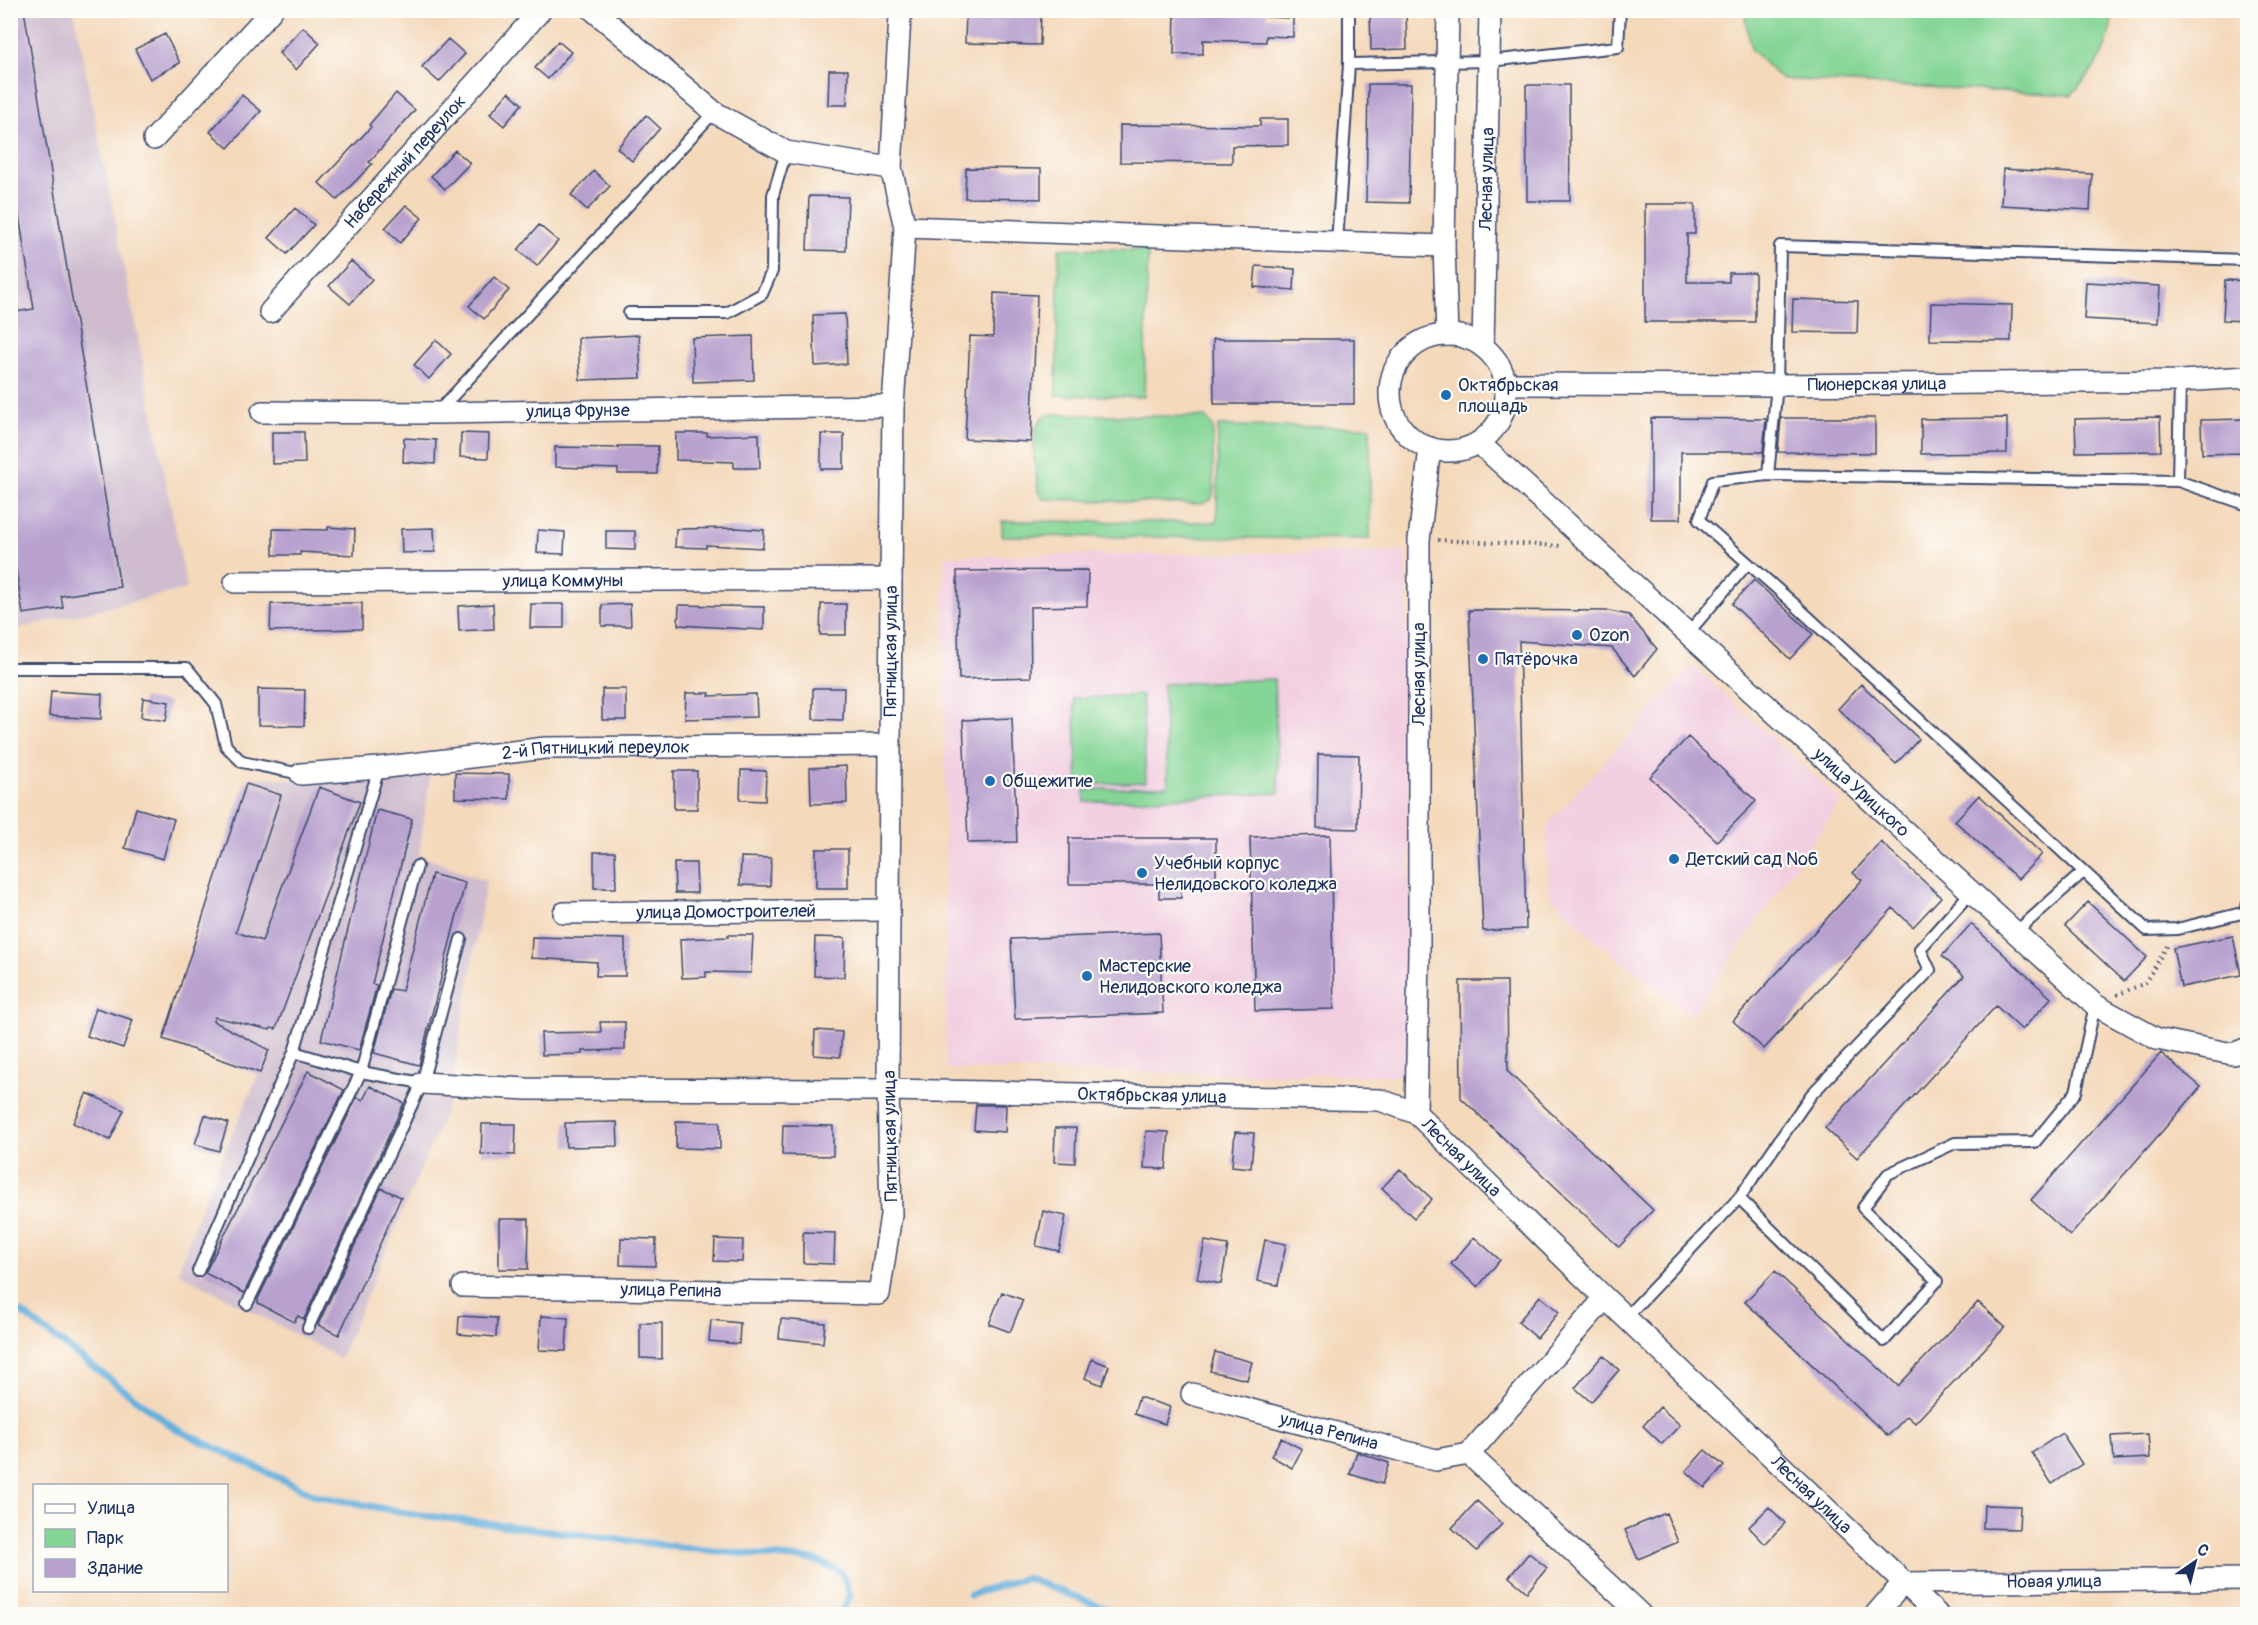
<svg xmlns="http://www.w3.org/2000/svg" width="2258" height="1625" font-family="Pangolin,sans-serif">
	<style>
		.built { fill: #f2cfe1 }
		.industrial { fill: #cfbdcf }
		.green { fill: #85d696; stroke: #50827a; stroke-width: 1.5 }
		.lines { fill: none; stroke-linecap: round; stroke-linejoin: round }
		.stream { stroke: #64afdd; stroke-width: 7 }
		.building { fill: #b8a1cf }
		.lane-casing { stroke: #3c486c; stroke-width: 14 }
		.street-casing { stroke: #3c486c; stroke-width: 24 }
		.path { stroke: #3c486c; stroke-width: 4; stroke-dasharray: 1.5 4.5; stroke-linecap: butt }
		.lane { stroke: #fff; stroke-width: 10 }
		.street { stroke: #fff; stroke-width: 21 }
		.poi-dot { fill: #1f6fb2; stroke: #fdfcf7; stroke-width: 2 }
		.labels { text-anchor: middle; stroke-width: 4.5; stroke-linejoin: round; paint-order: stroke }
		.street-label { font-size: 18px; fill: #1b2f5e; stroke: #fdfcf7 }
		.poi-label { font-size: 18px; fill: #1b2f5e; stroke: #fdfcf7; text-anchor: start }
	</style>
	<rect width="100%" height="100%" fill="#fdfcf7"/>
	<filter id="ink" filterUnits="userSpaceOnUse"><feTurbulence type="fractalNoise" baseFrequency=".0167" numOctaves="2"/><feDisplacementMap in="SourceGraphic" scale="12" xChannelSelector="R" yChannelSelector="G"/><feConvolveMatrix kernelMatrix="1 2 1 2 8 2 1 2 1" color-interpolation-filters="sRGB"/></filter>
	<filter id="wash" filterUnits="userSpaceOnUse"><feTurbulence type="fractalNoise" baseFrequency=".008" numOctaves="4" result="noise"/><feDisplacementMap in="SourceGraphic" scale="24" xChannelSelector="R" yChannelSelector="G"/><feGaussianBlur stdDeviation="1.35" result="paint"/><feColorMatrix in="noise" values="0 0 0 0 0 0 0 0 0 0 0 0 0 0 0 0 0 1.4 0 .05"/><feComposite in="paint" operator="in"/></filter>
	<g filter="url(#wash)">
		<rect width="100%" height="100%" fill="#f4d9bb"/>
		<path class="built" d="M1406,552L1412,1076L946,1069L944,556Z
			M1692,665L1841,801L1691,1016L1587,933L1549,894L1547,825Z"/>
		<path class="industrial" d="M10,11H74L187,589L11,630Z
			M430,775L419,855L486,881L449,1103L340,1358L178,1272L201,1206L258,1075L163,1039L247,777L320,781Z"/>
		<path class="green" d="M1744,11L2113,10V11C2109,50 2098,67 2071,95L1781,79L1751,49Z
			M1059,248L1148,250L1144,397L1056,395Z
			M1049,414L1205,417L1213,427V494L1211,500L1201,504L1043,499L1038,492C1037,470 1024,424 1049,414Z
			M1218,426L1370,427V539L1002,536V521L1217,522Z
			M1274,679L1279,793L1085,802L1084,790L1168,786L1163,684Z
			M1142,695L1146,782L1078,785L1074,698Z"/>
		<g class="lines">
			<path class="stream" d="M22,1313L176,1429L317,1496L412,1514L704,1550L815,1560L841,1572L850,1595L841,1614
				M970,1595L1026,1578L1120,1614"/>
		</g>
		<g id="blocks">
			<path class="building" d="M10,10H24L120,587L61,596L63,608L23,614L10,532V313L34,309L10,160Z
				M966,10L1041,11L1040,45L965,43Z
				M1175,10L1267,12L1266,17L1293,18V37L1266,36V42L1203,40V54H1174Z
				M1370,10H1406L1407,49L1371,50Z
				M303,27L320,43L296,70L279,53Z
				M165,34L180,63L150,79L135,49Z
				M448,39L465,54L439,82L422,67Z
				M558,41L571,52L548,79L535,68Z
				M829,70H848L847,105H828Z
				M1368,84H1411L1409,203L1366,202Z
				M1526,85H1569L1570,201H1527Z
				M509,92L522,104L504,126L490,114Z
				M396,93L415,110L369,162L372,164L337,200L319,183L371,127L369,125Z
				M242,95L261,111L228,148L210,132Z
				M646,115L660,128L632,161L617,148Z
				M1260,119H1288V145L1232,146V163L1120,162V125L1260,126Z
				M455,150L470,163L445,189L431,176Z
				M966,168L1041,169V199L965,198Z
				M2003,169L2092,174L2090,210L2001,205Z
				M594,171L610,186L587,210L571,195Z
				M809,196L848,197L846,251L807,250Z
				M1645,204H1695V234H1687V282H1729V273H1755V322H1645Z
				M406,205L422,218L400,243L385,228Z
				M295,208L314,225L287,254L269,238Z
				M539,225L558,241L537,266L518,250Z
				M351,261L372,279L350,304L329,286Z
				M1256,266L1295,269L1294,290L1254,287Z
				M494,277L509,290L484,319L469,306Z
				M2225,280L2247,281V321L2223,320Z
				M2086,282L2160,286L2158,323L2084,319Z
				M994,293L1037,295L1031,442L965,439L970,336L993,337Z
				M1793,299L1858,301L1857,333L1792,332Z
				M1931,303L2012,305L2011,341L1930,340Z
				M845,314L847,364L815,366L813,315Z
				M639,335L641,378L580,380L578,338Z
				M753,336L754,380L693,382L692,338Z
				M1213,339H1354V404H1214Z
				M436,340L451,354L429,379L414,365Z
				M2160,417L2161,451L2076,452L2075,419Z
				M1651,418L1766,419L1763,452H1681V519H1651Z
				M1781,418H1875V453L1778,452Z
				M2007,418V453L1921,454V419Z
				M2247,419V453L2202,454L2201,420Z
				M272,432H304L305,463L272,464Z
				M461,433L489,434L488,458L460,457Z
				M676,433H707V436L759,434L760,468H734V462L676,460Z
				M821,434H844V469H821Z
				M404,438L436,440L435,464L403,462Z
				M618,446H658L657,474H618V469L555,467V447L618,448Z
				M328,527L355,529L354,555L300,552V555H273V529L328,530Z
				M434,528L435,552L402,553L401,529Z
				M737,528L764,530L763,548L706,545V548L675,547L676,529Z
				M538,530L565,532L564,554L537,553Z
				M606,531H635V550L606,549Z
				M1088,570L1087,606L1030,607L1031,677L959,679L957,571Z
				M1754,580L1813,634L1790,659L1732,604Z
				M327,603H362V629L270,631L271,604Z
				M493,604L494,629L459,631L458,606Z
				M531,604H564V628H530Z
				M630,604L631,626H602V605Z
				M821,604H846V635H820Z
				M679,605L764,607V630L678,625Z
				M1469,610L1610,611L1629,615L1657,649L1635,676L1612,648L1519,641L1526,929L1483,931Z
				M1861,684L1919,739L1896,764L1838,709Z
				M813,688H844L843,720L813,719Z
				M258,689L305,690L304,726L258,725Z
				M602,689H626V720H602Z
				M51,691L102,694L101,719L49,716Z
				M686,693H710L709,696L756,694L757,717L685,719Z
				M143,698L169,702L166,721L141,717Z
				M1012,718L1017,842L968,843L963,720Z
				M1688,737L1756,801L1717,841L1650,777Z
				M1318,754L1359,755L1358,829L1317,828Z
				M846,766L847,803L811,804L810,768Z
				M741,770L766,771L765,801L740,800Z
				M674,771H697V809H674Z
				M455,773L509,774V799L455,798Z
				M246,784L281,795L236,932L262,941L319,787L360,802L276,1029L271,1028L270,1030L215,1017L213,1021L269,1050L260,1073L163,1039Z
				M1979,795L2042,854L2018,879L1955,821Z
				M136,808L174,819L163,859L125,848Z
				M377,810L412,819L372,984L377,985L359,1050L321,1040Z
				M1330,835L1334,1009L1255,1011L1250,837Z
				M1069,838H1216V881H1181V898H1159V884H1069Z
				M1881,842L1941,897L1913,927L1893,908L1764,1049L1733,1021L1862,880L1853,873Z
				M816,849H848V888H816Z
				M594,852H615L616,888H594Z
				M741,857L771,858L770,886L740,885Z
				M674,863H696L697,893H675Z
				M432,874L465,883L419,1065L374,1053L391,989L402,991Z
				M2088,902L2147,957L2124,981L2065,926Z
				M1971,924L2051,998L2022,1030L1996,1006L1857,1158L1825,1128L1964,976L1942,956Z
				M1159,933L1163,1013L1015,1019L1011,939Z
				M728,935H753L751,973L706,972V977L682,978L680,939L728,937Z
				M2233,936L2241,975L2181,987L2173,948Z
				M532,937L625,939V976H596L597,962L531,958Z
				M815,937L845,938L844,977L814,976Z
				M1460,981H1507L1508,1072L1653,1210L1619,1247L1461,1098Z
				M96,1008L133,1020L123,1048L87,1036Z
				M600,1022H625V1050L582,1051V1054L542,1055L541,1033L601,1032Z
				M815,1030L842,1032L840,1057L814,1055Z
				M2161,1053L2201,1087L2070,1236L2031,1200Z
				M308,1071L344,1090L244,1293L205,1273Z
				M370,1086L404,1103L304,1319L298,1316L294,1322L258,1303V1299L357,1097L363,1100Z
				M87,1093L124,1110L110,1140L73,1123Z
				M976,1105H1006L1005,1132L974,1130Z
				M205,1115L228,1123L219,1151L195,1144Z
				M676,1121L720,1122V1149L676,1148Z
				M617,1122L618,1146L566,1147L565,1123Z
				M482,1124H516L515,1155L481,1154Z
				M783,1125L833,1126V1156L782,1155Z
				M1055,1128H1076L1075,1163L1054,1162Z
				M1146,1131L1169,1132L1166,1169L1144,1168Z
				M1235,1132L1254,1133L1251,1168L1232,1166Z
				M1400,1169L1432,1199L1414,1218L1382,1188Z
				M381,1188L401,1197L339,1335L318,1325Z
				M1043,1211L1066,1216L1059,1251L1036,1246Z
				M499,1219H529L528,1269H499Z
				M803,1232L835,1233L834,1264L803,1263Z
				M1474,1237L1500,1260L1478,1287L1451,1264Z
				M621,1238L656,1239L655,1266L620,1265Z
				M715,1239L743,1240L742,1262L714,1261Z
				M1265,1240L1286,1244L1278,1285L1257,1281Z
				M1205,1241L1228,1245L1221,1284L1197,1279Z
				M1775,1271L1898,1386L1978,1302L2005,1327L1915,1423L1907,1416L1888,1436L1745,1302Z
				M1002,1292L1023,1300L1010,1332L989,1324Z
				M1540,1296L1559,1312L1537,1338L1518,1322Z
				M459,1316L497,1318L496,1337L458,1334Z
				M541,1316L568,1318L566,1351L539,1350Z
				M781,1319L825,1323L823,1343L779,1338Z
				M711,1320L740,1323L739,1344L709,1341Z
				M640,1323H662V1359L640,1358Z
				M1215,1352L1252,1362L1247,1380L1210,1371Z
				M1603,1355L1619,1370L1591,1402L1575,1388Z
				M1092,1359L1109,1366L1102,1385L1085,1378Z
				M1139,1397L1170,1407L1165,1424L1134,1414Z
				M1660,1407L1680,1425L1662,1444L1643,1426Z
				M2062,1433L2082,1464L2052,1484L2032,1453Z
				M2148,1434L2150,1458L2114,1460L2112,1436Z
				M1281,1438L1302,1449L1292,1468L1271,1456Z
				M1705,1450L1724,1466L1705,1488L1686,1471Z
				M1357,1452L1389,1463L1382,1484L1350,1474Z
				M1477,1501L1502,1524L1477,1551L1452,1528Z
				M1984,1505L2020,1506L2019,1529L1983,1528Z
				M1769,1507L1785,1523L1765,1544L1749,1527Z
				M1666,1513L1678,1542L1638,1559L1625,1530Z
				M1529,1553L1547,1568L1527,1592L1509,1577Z"/>
		</g>
	</g>
	<g filter="url(#ink)">
		<use href="#blocks" fill-opacity="0" stroke="#3c486c" stroke-width="1.5"/>
		<g class="lines">
			<g class="lane-casing">
				<path id="lane" d="M1349,64L1490,61L1618,47L1620,10
					M1337,243L1349,64V10
					M629,313H727L762,294L772,271L773,195L786,152
					M437,413L714,112
					M1768,475L1777,385L1780,246L2248,260
					M2178,481L2180,381
					M2248,505L2178,481L1768,475L1713,481L1699,520L1793,603L2147,930L2177,929L2246,912L2248,903
					M1688,633L1748,563
					M10,668H187L216,704L226,746L242,762L301,774
					M2016,932L2082,873
					M294,1052L361,1072L422,1083
					M1739,1198L1811,1095L1930,970L1920,949L1971,892
					M198,1271L294,1052L379,768
					M247,1304L361,1072L417,866
					M1627,1316L1739,1198L1884,1341L1937,1281L1863,1208L1888,1174L1955,1143L2035,1142L2076,1092L2095,1005
					M308,1328L422,1083L461,939"/>
			</g>
			<g class="street-casing">
				<g id="street">
					<path d="M593,10L714,112L786,152L891,168"/>
					<path d="M154,139L272,10"/>
					<path d="M905,227L1444,246"/>
					<path id="s1" d="M270,312L541,10"/>
					<path d="M1447,335L1444,246L1448,10"/>
					<circle cx="1448" cy="393" r="58"/>
					<path id="s2" d="M1483,347L1490,10"/>
					<path id="s3" d="M1505,384L1777,385L2180,381L2248,377"/>
					<path id="s4" d="M262,412L437,413L893,406"/>
					<path id="s5" d="M1479,443L2095,1005L2157,1039L2233,1054L2248,1048"/>
					<path id="s6" d="M235,582L891,579"/>
					<path id="s7" d="M301,774L379,768L545,748L889,745"/>
					<path id="s8" d="M564,913L889,910"/>
					<path id="s9" d="M422,1083L527,1089L888,1090L1380,1100L1416,1113L1605,1298L1937,1614"/>
					<path d="M1416,1113L1419,952V540L1430,448"/>
					<path id="s10" d="M463,1286L879,1294L891,1215L888,1090L891,579L893,406L905,227L891,168L900,17L905,10"/>
					<path d="M1605,1298L1469,1454L1640,1614"/>
					<path id="s11" d="M1192,1394L1436,1460L1469,1454"/>
					<path id="s12" d="M1876,1614L1903,1583L2248,1579"/>
				</g>
			</g>
			<path class="path" d="M1438,540L1562,546
				M2117,995L2145,983L2169,943"/>
			<use href="#lane" class="lane"/>
			<use href="#street" class="street"/>
		</g>
	</g>
	<g class="poi-dot">
		<circle cx="1446" cy="395" r="6"/>
		<circle cx="1577" cy="635" r="6"/>
		<circle cx="1483" cy="659" r="6"/>
		<circle cx="990" cy="781" r="6"/>
		<circle cx="1674" cy="859" r="6"/>
		<circle cx="1142" cy="873" r="6"/>
		<circle cx="1087" cy="976" r="6"/>
	</g>
	<g class="labels">
		<g class="street-label">
			<text dy="6" stroke="none"><textPath href="#s1" startOffset="202">Набережный переулок</textPath></text>
			<text dy="6" stroke="none"><textPath href="#s2" startOffset="168">Лесная улица</textPath></text>
			<text dy="6" stroke="none"><textPath href="#s3" startOffset="372">Пионерская улица</textPath></text>
			<text dy="6" stroke="none"><textPath href="#s4" startOffset="316">улица Фрунзе</textPath></text>
			<text dy="6" stroke="none"><textPath href="#s6" startOffset="328">улица Коммуны</textPath></text>
			<text dy="6" stroke="none"><textPath href="#s10" startOffset="1060">Пятницкая улица</textPath></text>
			<text transform="translate(1419 674) rotate(-90)" y="6">Лесная улица</text>
			<text dy="6" stroke="none"><textPath href="#s7" startOffset="296">2-й Пятницкий переулок</textPath></text>
			<text dy="6" stroke="none"><textPath href="#s5" startOffset="518">улица Урицкого</textPath></text>
			<text dy="6" stroke="none"><textPath href="#s8" startOffset="162">улица Домостроителей</textPath></text>
			<text dy="6" stroke="none"><textPath href="#s9" startOffset="730">Октябрьская улица</textPath></text>
			<text transform="translate(890 1136) rotate(-91)" y="6">Пятницкая улица</text>
			<text dy="6" stroke="none"><textPath href="#s9" startOffset="1060">Лесная улица</textPath></text>
			<text dy="6" stroke="none"><textPath href="#s10" startOffset="208">улица Репина</textPath></text>
			<text dy="6" stroke="none"><textPath href="#s11" startOffset="142">улица Репина</textPath></text>
			<text dy="6" stroke="none"><textPath href="#s9" startOffset="1546">Лесная улица</textPath></text>
			<text dy="6" stroke="none"><textPath href="#s12" startOffset="192">Новая улица</textPath></text>
		</g>
		<g class="poi-label">
			<text x="1458" y="391">Октябрьская<tspan x="1458" dy="21">площадь</tspan></text>
			<text x="1589" y="641">Ozon</text>
			<text x="1495" y="665">Пятёрочка</text>
			<text x="1002" y="787">Общежитие</text>
			<text x="1686" y="865">Детский сад №6</text>
			<text x="1154" y="869">Учебный корпус<tspan x="1154" dy="21">Нелидовского коледжа</tspan></text>
			<text x="1099" y="972">Мастерские<tspan x="1099" dy="21">Нелидовского коледжа</tspan></text>
		</g>
	</g>
	<rect width="2258" height="1625" fill="none" stroke="#fdfcf7" stroke-width="36"/>
	<rect x="33" y="1484" width="195" height="108" fill="#fdfcf7" stroke="#a3aaba" stroke-width="1.5"/>
	<rect x="45" y="1504" width="30" height="9" fill="#ffffff" stroke="#a3aaba" stroke-width="1.5"/>
	<text x="87" y="1514" font-size="18" fill="#1b2f5e">Улица</text>
	<rect x="45" y="1529" width="30" height="18" fill="#85d696" stroke="#a3aaba" stroke-width="1.5"/>
	<text x="87" y="1544" font-size="18" fill="#1b2f5e">Парк</text>
	<rect x="45" y="1559" width="30" height="18" fill="#b8a1cf" stroke="#a3aaba" stroke-width="1.5"/>
	<text x="87" y="1574" font-size="18" fill="#1b2f5e">Здание</text>
	<g transform="translate(2195 1562) rotate(35)" stroke="#fdfcf7" stroke-width="4.5" paint-order="stroke">
	<path d="M0-4.5L10 22L0 15L-10 22Z" fill="#1b2f5e"/>
	<text y="-9" font-size="16" font-weight="bold" text-anchor="middle" fill="#1b2f5e">С</text>
	</g>
</svg>
